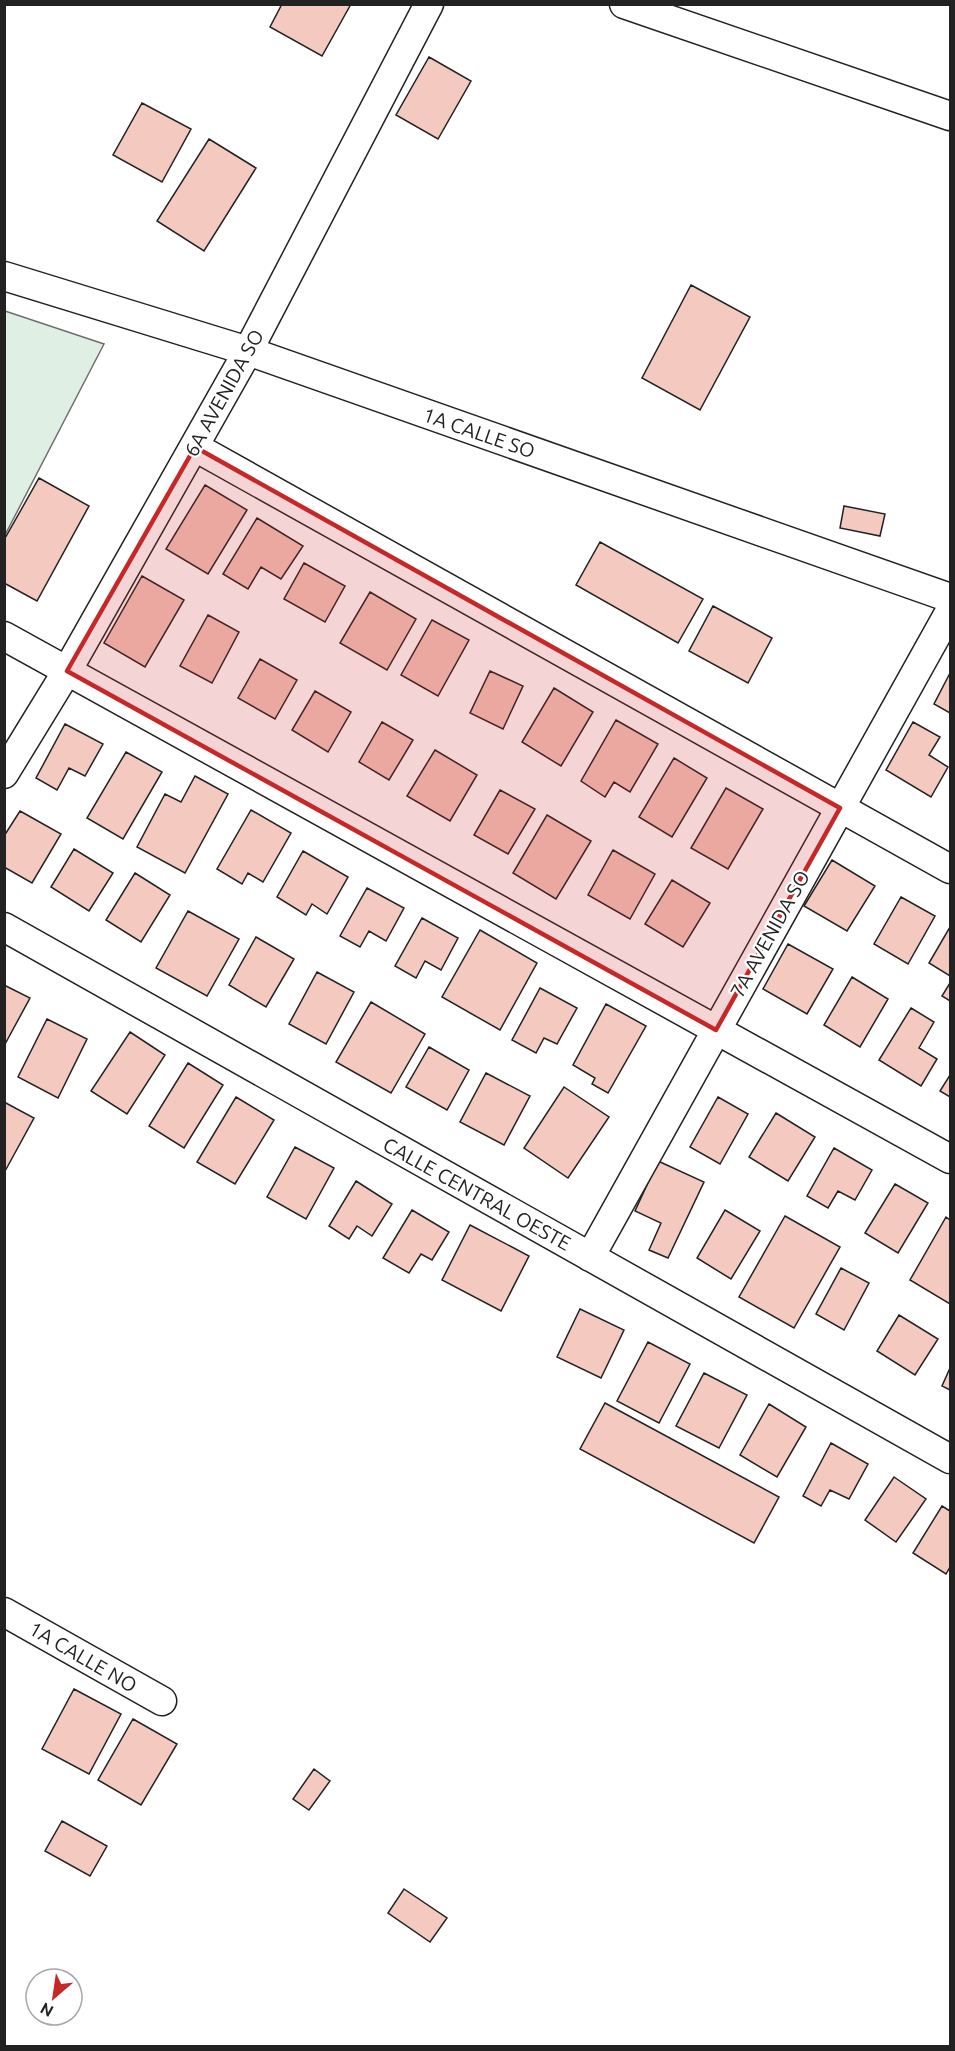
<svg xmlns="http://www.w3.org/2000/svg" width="955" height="2051" font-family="Ubuntu,sans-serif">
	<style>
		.green { fill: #e0efe3; stroke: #6f6f6f; stroke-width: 1.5 }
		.building { fill: #f3c9c0; stroke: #222; stroke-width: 1.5 }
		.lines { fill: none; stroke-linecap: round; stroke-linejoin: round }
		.minor-casing { stroke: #222; stroke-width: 31 }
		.minor { stroke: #fff; stroke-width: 28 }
		.marked { fill: #c62828; fill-opacity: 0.2; stroke: #c62828; stroke-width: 4.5; stroke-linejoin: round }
		.labels { text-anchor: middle; stroke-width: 4.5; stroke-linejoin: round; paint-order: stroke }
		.street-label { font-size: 20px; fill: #222; stroke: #fff }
	</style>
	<rect width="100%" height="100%" fill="#fff"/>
	<path class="green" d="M5,311L104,344L5,535L4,311Z"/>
	<path class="building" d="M282,4H351L322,56L270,27Z
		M429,57L471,81L438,139L396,115Z
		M142,103L191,129L162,182L113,155Z
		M209,139L256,168L204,251L157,221Z
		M691,285L750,317L700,410L642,378Z
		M39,478L89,506L37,601L4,583V540Z
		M205,485L247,510L208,574L166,549Z
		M844,506L885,514L880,536L840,528Z
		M257,518L303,546L281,579L261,567L248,589L223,574Z
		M600,542L703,599L678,643L576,585Z
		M304,563L345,586L325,622L284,599Z
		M142,576L184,600L145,667L104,643Z
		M370,592L416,619L387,670L340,643Z
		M713,606L772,638L748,683L689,651Z
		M208,615L239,632L212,683L180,666Z
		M432,620L469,640L438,696L401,675Z
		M260,659L297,680L275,719L238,698Z
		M490,671L523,686L503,729L470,713Z
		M950,673V713L934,704Z
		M554,688L593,712L561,766L522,742Z
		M315,691L351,712L328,752L292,730Z
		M616,720L658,744L630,792L614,782L605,797L581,781Z
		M382,722L413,740L389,780L359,762Z
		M913,722L940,737L929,755L948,767L931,797L886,770Z
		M65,724L103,744L85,776L69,768L57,790L36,778Z
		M435,750L477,775L450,821L407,796Z
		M126,752L162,772L123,839L87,818Z
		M674,758L707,778L672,837L639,817Z
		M195,776L228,794L185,873L137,847L165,794L181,802Z
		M726,788L763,809L728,869L691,848Z
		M500,790L535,809L508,854L474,835Z
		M251,810L291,833L263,882L248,873L242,884L217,869Z
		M20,811L61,834L32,883L4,867V836Z
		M547,815L591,841L556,899L513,873Z
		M74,849L113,873L89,911L51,887Z
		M613,850L655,874L630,919L588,895Z
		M303,851L348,877L327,914L312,904L306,915L277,897Z
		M832,860L875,886L847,931L804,906Z
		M135,873L170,895L141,942L106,920Z
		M672,880L710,903L683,947L645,924Z
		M367,888L404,908L386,941L369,931L360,947L340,936Z
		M901,897L935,916L908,964L874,944Z
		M188,911L239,939L207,996L156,968Z
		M422,918L458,938L441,970L425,961L416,978L395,966Z
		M950,927V976L929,963Z
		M480,930L537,963L500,1030L442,997Z
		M256,937L294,959L266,1007L229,985Z
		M788,944L833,969L807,1014L763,989Z
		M317,972L354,992L326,1044L289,1024Z
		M852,977L888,999L860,1047L824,1025Z
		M950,983V1001L942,996Z
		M4,985L30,998L4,1046Z
		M540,988L577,1008L557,1044L544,1038L536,1053L512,1040Z
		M371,1002L425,1034L391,1093L336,1062Z
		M606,1004L646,1026L608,1093L592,1084L595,1078L573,1065Z
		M911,1008L934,1022L919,1048L937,1059L921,1086L879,1060Z
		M47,1019L87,1039L58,1098L18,1077Z
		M130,1032L165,1055L127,1114L91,1091Z
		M429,1047L469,1070L447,1110L406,1087Z
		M188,1063L223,1085L184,1148L149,1126Z
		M486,1073L530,1096L504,1145L460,1122Z
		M950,1075V1097L940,1091Z
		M564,1087L609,1117L568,1178L524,1148Z
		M236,1097L274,1120L235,1184L197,1162Z
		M718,1097L748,1114L720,1164L690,1147Z
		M4,1102L34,1118L4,1173Z
		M776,1113L815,1137L788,1181L749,1157Z
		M295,1147L334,1168L306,1219L267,1197Z
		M834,1148L872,1170L855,1200L838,1191L828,1208L807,1196Z
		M658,1161L704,1182L668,1258L649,1250L661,1223L635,1211Z
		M356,1181L392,1204L372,1236L357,1226L349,1239L329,1226Z
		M895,1184L928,1203L898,1253L865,1233Z
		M412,1210L449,1232L432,1260L421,1254L409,1273L383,1258Z
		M725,1210L760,1231L731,1279L697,1258Z
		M785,1216L840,1247L794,1328L739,1297Z
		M946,1217L950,1220V1304L910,1280Z
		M470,1225L529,1256L501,1311L442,1280Z
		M841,1268L869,1283L844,1330L816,1314Z
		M580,1309L624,1330L601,1378L557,1357Z
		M899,1315L938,1339L915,1375L877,1351Z
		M648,1342L690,1364L659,1423L617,1401Z
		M950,1368V1390L942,1386Z
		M704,1373L747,1395L719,1448L676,1426Z
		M605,1403L779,1497L754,1543L580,1449Z
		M769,1404L806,1427L777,1477L740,1455Z
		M831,1443L868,1464L849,1499L830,1490L821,1506L803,1496Z
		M894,1477L926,1499L896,1542L865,1520Z
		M942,1506L950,1511V1567L946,1574L913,1553Z
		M74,1689L121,1714L89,1774L42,1749Z
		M133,1719L177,1744L141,1805L98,1780Z
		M314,1769L330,1781L309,1810L293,1799Z
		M62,1821L107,1846L90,1876L45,1851Z
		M404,1889L447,1918L430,1942L388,1913Z"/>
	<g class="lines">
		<g class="minor-casing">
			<path id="minor" d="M624,4L950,116
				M4,276L248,351L950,598
				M195,447L950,869
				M4,636L950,1159
				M4,774L67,671L248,351L429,4
				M4,927L950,1459
				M590,1257L950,611
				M4,1612L162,1701"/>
		</g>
		<use href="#minor" class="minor"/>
	</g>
	<path class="marked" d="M195,447L840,808L716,1030L67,671Z"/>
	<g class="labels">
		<g class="street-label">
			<text transform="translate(224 393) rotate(-61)" y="7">6A AVENIDA SO</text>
			<text transform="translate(479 433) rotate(19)" y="7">1A CALLE SO</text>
			<text transform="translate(770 934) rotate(-61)" y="7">7A AVENIDA SO</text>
			<text transform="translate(477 1194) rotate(29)" y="7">CALLE CENTRAL OESTE</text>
			<text transform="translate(83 1657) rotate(30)" y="7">1A CALLE NO</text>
		</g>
	</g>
	<rect width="955" height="2051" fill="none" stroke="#222222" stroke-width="12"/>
	<g transform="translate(54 1997) rotate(209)"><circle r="28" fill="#ffffff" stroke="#a7a7a7" stroke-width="1.5"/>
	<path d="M0-4.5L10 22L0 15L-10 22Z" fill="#c62828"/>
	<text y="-9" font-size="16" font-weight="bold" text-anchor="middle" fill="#222222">N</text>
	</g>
</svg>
